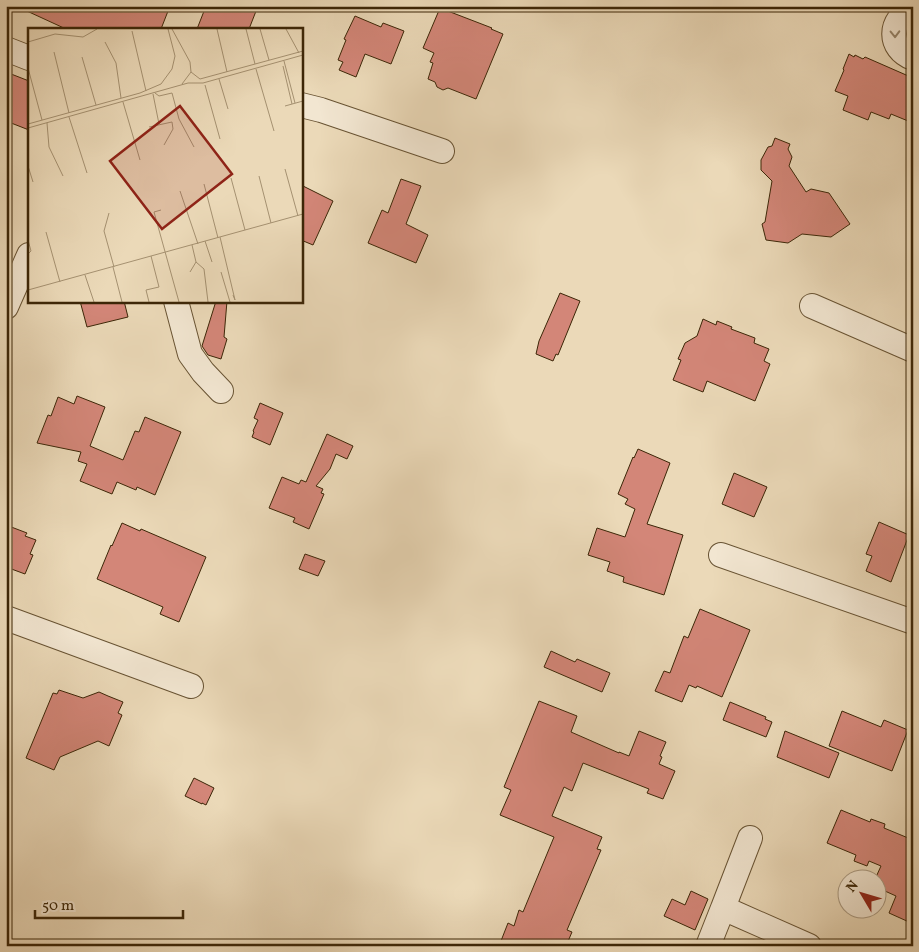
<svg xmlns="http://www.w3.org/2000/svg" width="919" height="952" font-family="Vollkorn,serif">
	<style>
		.building { fill: #d38678; stroke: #3c2607 }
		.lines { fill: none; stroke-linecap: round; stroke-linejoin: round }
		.street-casing { stroke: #685333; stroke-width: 26 }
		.street { stroke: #f2e6d1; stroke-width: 24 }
		.oneway { stroke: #97866c }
		.inset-road { fill: none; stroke: #a59171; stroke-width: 1 }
		.view { fill: #8f2418; fill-opacity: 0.15; stroke: #8f2418; stroke-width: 2.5 }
		.inset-edge { fill: none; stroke: #3c2607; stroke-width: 2.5 }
	</style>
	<rect width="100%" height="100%" fill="#ebd9b8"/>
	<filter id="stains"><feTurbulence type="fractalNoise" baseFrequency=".004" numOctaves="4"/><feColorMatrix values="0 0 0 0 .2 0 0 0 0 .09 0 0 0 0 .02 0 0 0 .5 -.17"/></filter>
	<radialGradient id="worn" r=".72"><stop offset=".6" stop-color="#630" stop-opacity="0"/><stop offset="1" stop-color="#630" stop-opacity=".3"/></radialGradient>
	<path class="building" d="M16,6H170L161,29H66Z
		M206,6H258L249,29H197Z
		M440,8L492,28L491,29L503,34L476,99L448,88L443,90L437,87L435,82L428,79L433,63L430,62L434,53L423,48Z
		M355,16L381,27L383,23L404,31L391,64L365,54L356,77L339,70L343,62L338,60L346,40L344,39Z
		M849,54L854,57L855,55L863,59L865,57L913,78V123L891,114L889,119L871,112L868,120L843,110L848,96L835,91L844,70L843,69Z
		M6,72L29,81V130L6,121Z
		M775,138L790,144L788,149L792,157L789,166L806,192L811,189L829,193L850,224L831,237L802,234L788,243L766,240L762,224L765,222L772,181L761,170V160L768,147L772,146Z
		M401,179L421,186L406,224L428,235L416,263L368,243L382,210L388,213Z
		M301,185L333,201L313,245L301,240Z
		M560,293L580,301L558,355L556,354L553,361L536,354L539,341Z
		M80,301H124L128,317L87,327Z
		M216,301H227L224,337L227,339L221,359L208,355L202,346Z
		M703,319L716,325L717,321L732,327L731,329L755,338L754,343L769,349L764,361L770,364L755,401L707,381L703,392L673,380L681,360L678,359L685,343L697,336Z
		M77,396L105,407L90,446L123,460L135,431L139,432L145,417L181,432L155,495L137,487L136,490L117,482L112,494L80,481L87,464L78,461L81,452L37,443L48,415L51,416L58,397L74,404Z
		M260,403L283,413L270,445L252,437L254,432L253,431L258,420L254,418Z
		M327,434L353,446L347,459L336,454L330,469L316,486L323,489L321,493L324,494L309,529L293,522L295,518L269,508L282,477L299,484L301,480L306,482Z
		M638,449L670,463L647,524L683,535L664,595L623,582L624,577L607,571L610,562L588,555L597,528L625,537L635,509L625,504L628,499L618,494L633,457L634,458Z
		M734,473L767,487L754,517L722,504Z
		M879,522L909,535L891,582L866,571L872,556L866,554Z
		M122,523L140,531L141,529L206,557L179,622L160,614L163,607L97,579L111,545L112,546Z
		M6,525L27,533L25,536L36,540L30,554L33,555L25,574L6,567Z
		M305,554L325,561L318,576L299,569Z
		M700,609L750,630L722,697L697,686L696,688L689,685L682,702L655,691L664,671L670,673L684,636L688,638Z
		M551,651L575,662L577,659L610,673L602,692L544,667Z
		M59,690L83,698L99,692L108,696L123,702L118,713L122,715L109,746L98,741L60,757L54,770L26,758L53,693L57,694Z
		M539,701L577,716L571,732L619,753V752L629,756L639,731L666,742L660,756L662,757L659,764L675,771L663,799L647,793L649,789L583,763L572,791L564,787L552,816L602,837L597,849L601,850L567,930L572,932L566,946H499L508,923L514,926L519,910L523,912L554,837L500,815L511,790L504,787Z
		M730,702L766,717L765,719L772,722L766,737L723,720Z
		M842,711L881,727L884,720L908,730L892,771L829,746Z
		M785,731L839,753L829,778L777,757Z
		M194,778L214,788L206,805L202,803V804L185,796Z
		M841,810L870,822L871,819L885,824L884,828L913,840V913L909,922L889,913L896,896L876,887V877L881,866L869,861L867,866L854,861L856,855L827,843Z
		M691,891L708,899L695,930L664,916L672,899L685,905Z"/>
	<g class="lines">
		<g class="street-casing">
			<path id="street" d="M913,9C888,19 888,49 913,58
				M6,49L29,58
				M301,105L321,110L442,151
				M176,301L190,354L203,372L221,391
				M812,306L913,350
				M6,307L29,255
				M721,555L913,622
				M6,618L191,686
				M750,838L723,908L809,946
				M708,946L723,908"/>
		</g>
		<use href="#street" class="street"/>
	</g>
	<defs><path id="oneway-chevron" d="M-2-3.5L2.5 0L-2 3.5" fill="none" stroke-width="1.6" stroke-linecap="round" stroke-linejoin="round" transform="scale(1.25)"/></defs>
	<use class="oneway" href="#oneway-chevron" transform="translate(895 34) rotate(89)"/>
	<g transform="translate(28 28)">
		<rect width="275" height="275" fill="#ebd9b8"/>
		<path class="inset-road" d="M144,1L162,34L163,44L154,56M189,1L199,44M218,1L227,36M232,1L241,32M258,1L271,25M104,3L118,63M0,14L27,6L55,9L69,1M77,14L88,35L93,70M26,24L41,85M54,29L68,77M256,33L267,75M255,38L264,76M0,40L14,92M228,41L246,103M163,44L172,51L275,23M191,51L200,81M177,57L192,111M127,65L131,68L144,65L151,91L166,119M125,66L131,96M95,74L112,132M257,78L275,73M41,89L59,145M19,95L21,119L35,148M0,96L112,65L133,56L144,41L147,28L140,1M121,99L144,94L145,101L136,117M0,100L160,55H175L275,27M0,138L5,154M257,141L270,188M231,148L243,195M203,150L217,202M176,156L190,210M152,163L170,216M133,182L126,184L151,274M81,185L76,203L86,239M18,204L32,254M192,209L207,272L205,267M0,212L3,223L0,226M177,213L184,234M168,234L176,241L180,274M85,239L94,274M162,244L168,234L164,217M193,244L202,274M57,247L66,274M0,262L275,186M121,274L118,262L131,259L123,228"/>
		<path class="view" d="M152,78L204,146L134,201L82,133Z"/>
		<rect width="275" height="275" class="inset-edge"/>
	</g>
	<rect width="919" height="952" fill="none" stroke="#ebd9b8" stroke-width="25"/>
	<rect x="8" y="8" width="904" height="937" fill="none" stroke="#3c2607" stroke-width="2.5"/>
	<rect x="12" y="12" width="894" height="927" fill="none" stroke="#3c2607"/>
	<g transform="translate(862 894) rotate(308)"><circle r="24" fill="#f2e6d1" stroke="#a99980"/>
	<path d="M0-4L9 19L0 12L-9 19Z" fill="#8f2418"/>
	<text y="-8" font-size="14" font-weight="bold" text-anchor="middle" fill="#3c2607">N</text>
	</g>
	<path d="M35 910v8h148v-8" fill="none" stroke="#3c2607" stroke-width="2.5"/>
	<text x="42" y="910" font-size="15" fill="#3c2607" stroke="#f2e6d1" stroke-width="4" paint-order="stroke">50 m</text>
	<rect width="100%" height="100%" filter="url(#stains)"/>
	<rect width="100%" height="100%" fill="url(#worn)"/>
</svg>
